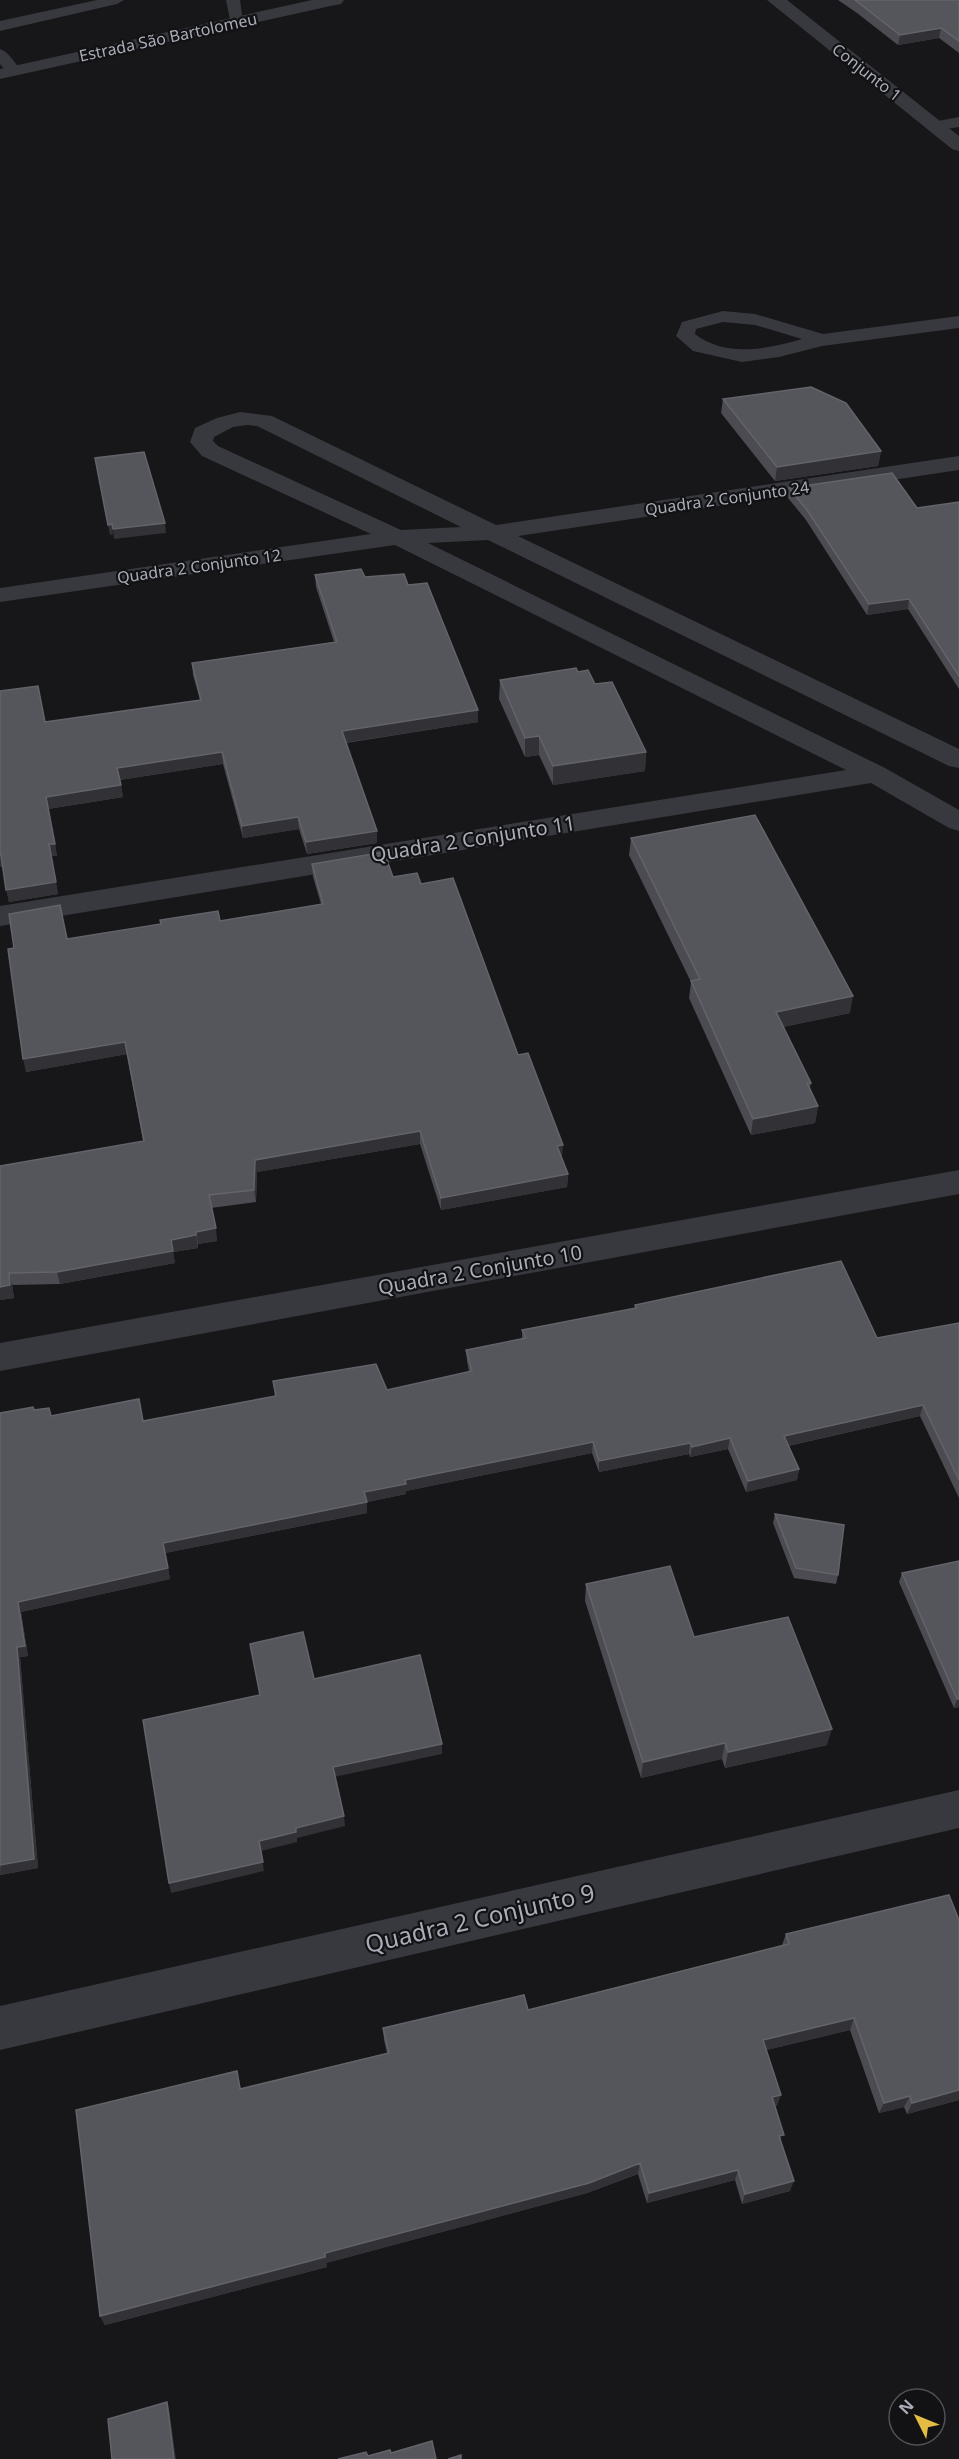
<svg xmlns="http://www.w3.org/2000/svg" width="959" height="2459" font-family="'Noto Sans',sans-serif">
	<style>
		.lines { fill: none; stroke-linecap: round; stroke-linejoin: round }
		.service { fill: #38393e; fill-rule: evenodd }
		.minor { fill: #38393e; fill-rule: evenodd }
		.tertiary { fill: #38393e; fill-rule: evenodd }
		.wall { fill: #4b4b51 }
		.shaded-wall { fill: #323236 }
		.building { fill: #55565c; stroke: #63646a; stroke-width: 1.5 }
		.labels { text-anchor: middle; stroke-width: 4.5; stroke-linejoin: round; paint-order: stroke }
		.far-street-label { font-size: 16px; fill: #aaadb8; stroke: #121214 }
		.street-label { font-size: 20px; fill: #aaadb8; stroke: #121214 }
		.near-street-label { font-size: 24px; fill: #aaadb8; stroke: #121214 }
	</style>
	<rect width="100%" height="100%" fill="#171719"/>
	<g class="lines">
		<path class="service" d="M97,0H124L117,4L0,31V21Z
			M226,0H240L243,22L241,25H231Z
			M0,49C9,52 15,63 21,71L18,74H8L0,64Z
			M959,117V127L934,131L926,126L928,123Z
			M723,311L755,314L823,334L959,316V328L822,346L779,357L742,362L693,351L676,336L682,322ZM723,322L755,325L802,339C767,349 726,358 695,334L696,329Z"/>
		<path class="minor" d="M767,0H787L959,136V151L952,149Z
			M240,412L272,416L496,525L959,456V470L518,536L959,749V768L949,766L488,540L428,543L885,768L959,810V831L949,828L871,783L0,926V906L846,770L395,545L0,602V588L371,534L202,456L190,442L195,428L217,418ZM247,425L257,426L461,527L401,530L218,446L213,441L214,437L233,427Z
			M959,1170V1194L0,1371V1343Z
			M959,1790V1828L0,2050V2006Z"/>
		<path class="tertiary" d="M312,0H344L341,4L335,5L0,79V69Z"/>
	</g>
	<path class="wall" d="M838,0H959V53L939,38L898,45L857,13Z
		M723,399L881,451L878,466L775,481L721,413Z
		M789,488L917,508L959,502V689L908,609L867,615L806,520L788,498Z
		M315,575L365,577L408,585L478,710V722L346,743L377,831V843L307,854L299,829L243,838L223,764L120,780L123,797L48,809L57,856H51L58,894L9,902L3,867H0V691L45,722L200,700L193,675L192,663L334,642L316,587Z
		M578,672L595,684L646,752L645,771L553,785L539,755L525,757L499,699L500,680Z
		M631,838L850,1013L783,1027L811,1083L810,1088L818,1106L815,1123L751,1135L689,998L691,982L629,855Z
		M312,864L393,877L421,884L518,1055L562,1158L568,1174L567,1187L441,1210L420,1144L257,1172L256,1202L211,1208L217,1241L198,1244V1248L173,1252L175,1263L60,1284L12,1285L14,1298L0,1300V1166L143,1141L127,1054L26,1072L14,948L67,939L220,921L321,904L313,877Z
		M635,1305L877,1338L959,1323V1498L920,1416L788,1446L799,1469L797,1480L746,1492L728,1449L690,1457L689,1454L599,1472L592,1453L406,1491V1494L367,1502V1513L165,1553L170,1579L21,1612L28,1656L20,1657L38,1868L0,1875V1413L49,1408L51,1416L143,1421L275,1396L273,1381L387,1390L469,1372L467,1361L466,1350L522,1339V1330L635,1309Z
		M775,1514L838,1575L836,1584L794,1578L773,1523Z
		M959,1561V1707L954,1708L899,1582L902,1573Z
		M586,1584L694,1637L827,1745L725,1768L722,1759L641,1778L585,1601Z
		M786,1934L959,2100L907,2114L904,2107L879,2113L850,2030L766,2050L777,2106H775L790,2191L742,2204L735,2180L647,2203L638,2174L587,2193L326,2263L327,2267L105,2325L100,2316L237,2071L241,2089L387,2053L384,2040L383,2028L528,2010L782,1945Z"/>
	<path class="shaded-wall" d="M941,28L939,38L898,45L900,35Z
		M881,451L878,466L775,481L777,467Z
		M165,523L166,533L114,539L113,529Z
		M112,524L113,534L110,535L108,525Z
		M909,599L908,609L867,615L869,604Z
		M478,710V722L343,743L342,731Z
		M539,736V755L525,757V738Z
		M222,752L223,764L119,780L117,768Z
		M646,752L645,771L553,785V766Z
		M121,785L123,797L48,809L46,797Z
		M298,817L299,829L243,838L242,826Z
		M377,831V843L307,854L306,842Z
		M49,844H55L57,856H51L58,894L9,902L6,890Z
		M0,855H1L4,867H0Z
		M853,996L850,1013L773,1029L776,1012Z
		M125,1042L127,1054L26,1072L23,1059Z
		M818,1106L815,1123L751,1135L753,1119Z
		M420,1131V1144L257,1172L256,1202L254,1190L255,1160Z
		M563,1145L562,1158L557,1146Z
		M568,1174L567,1187L441,1210V1198Z
		M216,1228L217,1241L198,1244L196,1232Z
		M196,1235L198,1248L173,1252L175,1263L60,1284L57,1272L171,1240Z
		M9,1273L12,1285L14,1298L0,1300V1287Z
		M923,1405L920,1416L782,1447L784,1436Z
		M730,1438L728,1449L690,1457L692,1447Z
		M593,1442L592,1453L406,1491V1494L367,1502V1513L165,1553L170,1579L21,1612L28,1656L20,1657L38,1868L0,1875L18,1602L163,1543L364,1492L405,1480Z
		M690,1443L689,1454L599,1472V1461Z
		M799,1469L797,1480L746,1492L748,1481Z
		M957,1699H959V1707L954,1708Z
		M832,1729L827,1745L725,1768L728,1752Z
		M725,1743L722,1759L641,1778L643,1762Z
		M442,1744V1754L334,1777L333,1767Z
		M344,1816L345,1826L297,1838V1842L261,1851L264,1871L171,1893L169,1883L259,1841L296,1828Z
		M854,2018L850,2030L759,2052L763,2040Z
		M959,2090V2100L907,2114L912,2103Z
		M781,2095L777,2106L768,2108L772,2097Z
		M910,2096L904,2107L879,2113L884,2103Z
		M640,2163L638,2174L587,2193L326,2263L325,2253Z
		M738,2170L735,2180L647,2203L649,2193Z
		M794,2181L790,2191L742,2204L745,2194Z
		M325,2257L327,2267L105,2325L100,2316Z
		M167,2402L169,2408L176,2459H174Z"/>
	<path class="building" d="M855,0H959V41L941,28L900,35Z
		M811,387L846,403L881,451L777,467L723,399Z
		M144,452L165,523L113,529L112,524L108,525L95,458Z
		M892,473L917,508L959,502V676L909,599L869,604L807,510L789,488Z
		M361,569L365,577L404,574L408,585L427,583L478,710L342,731L377,831L306,842L298,817L242,826L222,752L117,768L121,785L46,797L55,844H49L56,882L6,890L1,855H0V691L38,686L45,722L201,700L192,663L337,642L315,575Z
		M576,668L578,672L588,670L595,684L612,682L646,752L553,766L539,736L525,738L500,680Z
		M755,815L853,996L776,1012L811,1083H807L818,1106L753,1119L691,981L700,979L631,838Z
		M384,852L393,877L417,873L421,884L453,878L518,1055L528,1053L563,1145L557,1146L568,1174L441,1198L420,1131L255,1160L254,1190L209,1195L216,1228L196,1232V1235L171,1240L173,1251L57,1272L9,1273L10,1285L0,1287V1166L144,1141L125,1042L23,1059L8,949L14,948L9,914L60,905L67,939L161,924L160,920L218,911L220,921L323,904L312,864Z
		M841,1261L877,1338L959,1323V1480L923,1405L784,1436L799,1469L748,1481L730,1438L692,1447L690,1443L599,1461L593,1442L405,1480L406,1484L364,1492L367,1502L163,1543L168,1568L18,1602L25,1646L17,1647L34,1859L0,1865V1413L33,1407L34,1410L49,1408L51,1416L139,1399L143,1421L276,1396L273,1381L376,1364L387,1390L472,1371L466,1350L526,1338L522,1330L636,1308L635,1305Z
		M775,1514L844,1525L838,1575L796,1568Z
		M959,1561V1699H957L902,1573Z
		M670,1566L694,1637L788,1617L832,1729L728,1752L725,1743L643,1762L586,1584Z
		M303,1632L314,1679L420,1655L442,1744L333,1767L344,1816L296,1828V1832L259,1841L263,1862L169,1883L143,1720L260,1695L250,1644Z
		M949,1895L959,1920V2090L912,2103L910,2096L884,2103L854,2018L763,2040L781,2095L772,2097L784,2135L779,2136L794,2181L745,2194L738,2170L649,2193L640,2163L589,2183L325,2253V2257L100,2316L76,2110L237,2071L240,2089L389,2053L383,2028L524,1995L528,2010L789,1944L786,1934Z
		M167,2402L174,2459H112L108,2419Z
		M432,2441L436,2459H338L366,2452L368,2456L390,2450L391,2453Z
		M461,2455V2459H448Z"/>
	<g class="labels">
		<g class="far-street-label">
			<text transform="translate(168 37) rotate(-12)" y="6">Estrada São Bartolomeu</text>
			<text transform="translate(867 72) rotate(38)" y="6">Conjunto 1</text>
			<text transform="translate(727 498) rotate(-8)" y="6">Quadra 2 Conjunto 24</text>
			<text transform="translate(199 566) rotate(-8)" y="6">Quadra 2 Conjunto 12</text>
		</g>
		<g class="street-label">
			<text transform="translate(473 839) rotate(-9)" y="7">Quadra 2 Conjunto 11</text>
			<text transform="translate(480 1270) rotate(-10)" y="7">Quadra 2 Conjunto 10</text>
		</g>
		<g class="near-street-label">
			<text transform="translate(480 1919) rotate(-13)" y="8">Quadra 2 Conjunto 9</text>
		</g>
	</g>
	<g transform="translate(917 2417) rotate(313)"><circle r="28" fill="#121214" stroke="#4f5056" stroke-width="1.5"/>
	<path d="M0-4.5L10 22L0 15L-10 22Z" fill="#e4bc44"/>
	<text y="-9" font-size="16" font-weight="bold" text-anchor="middle" fill="#aaadb8">N</text>
	</g>
</svg>
